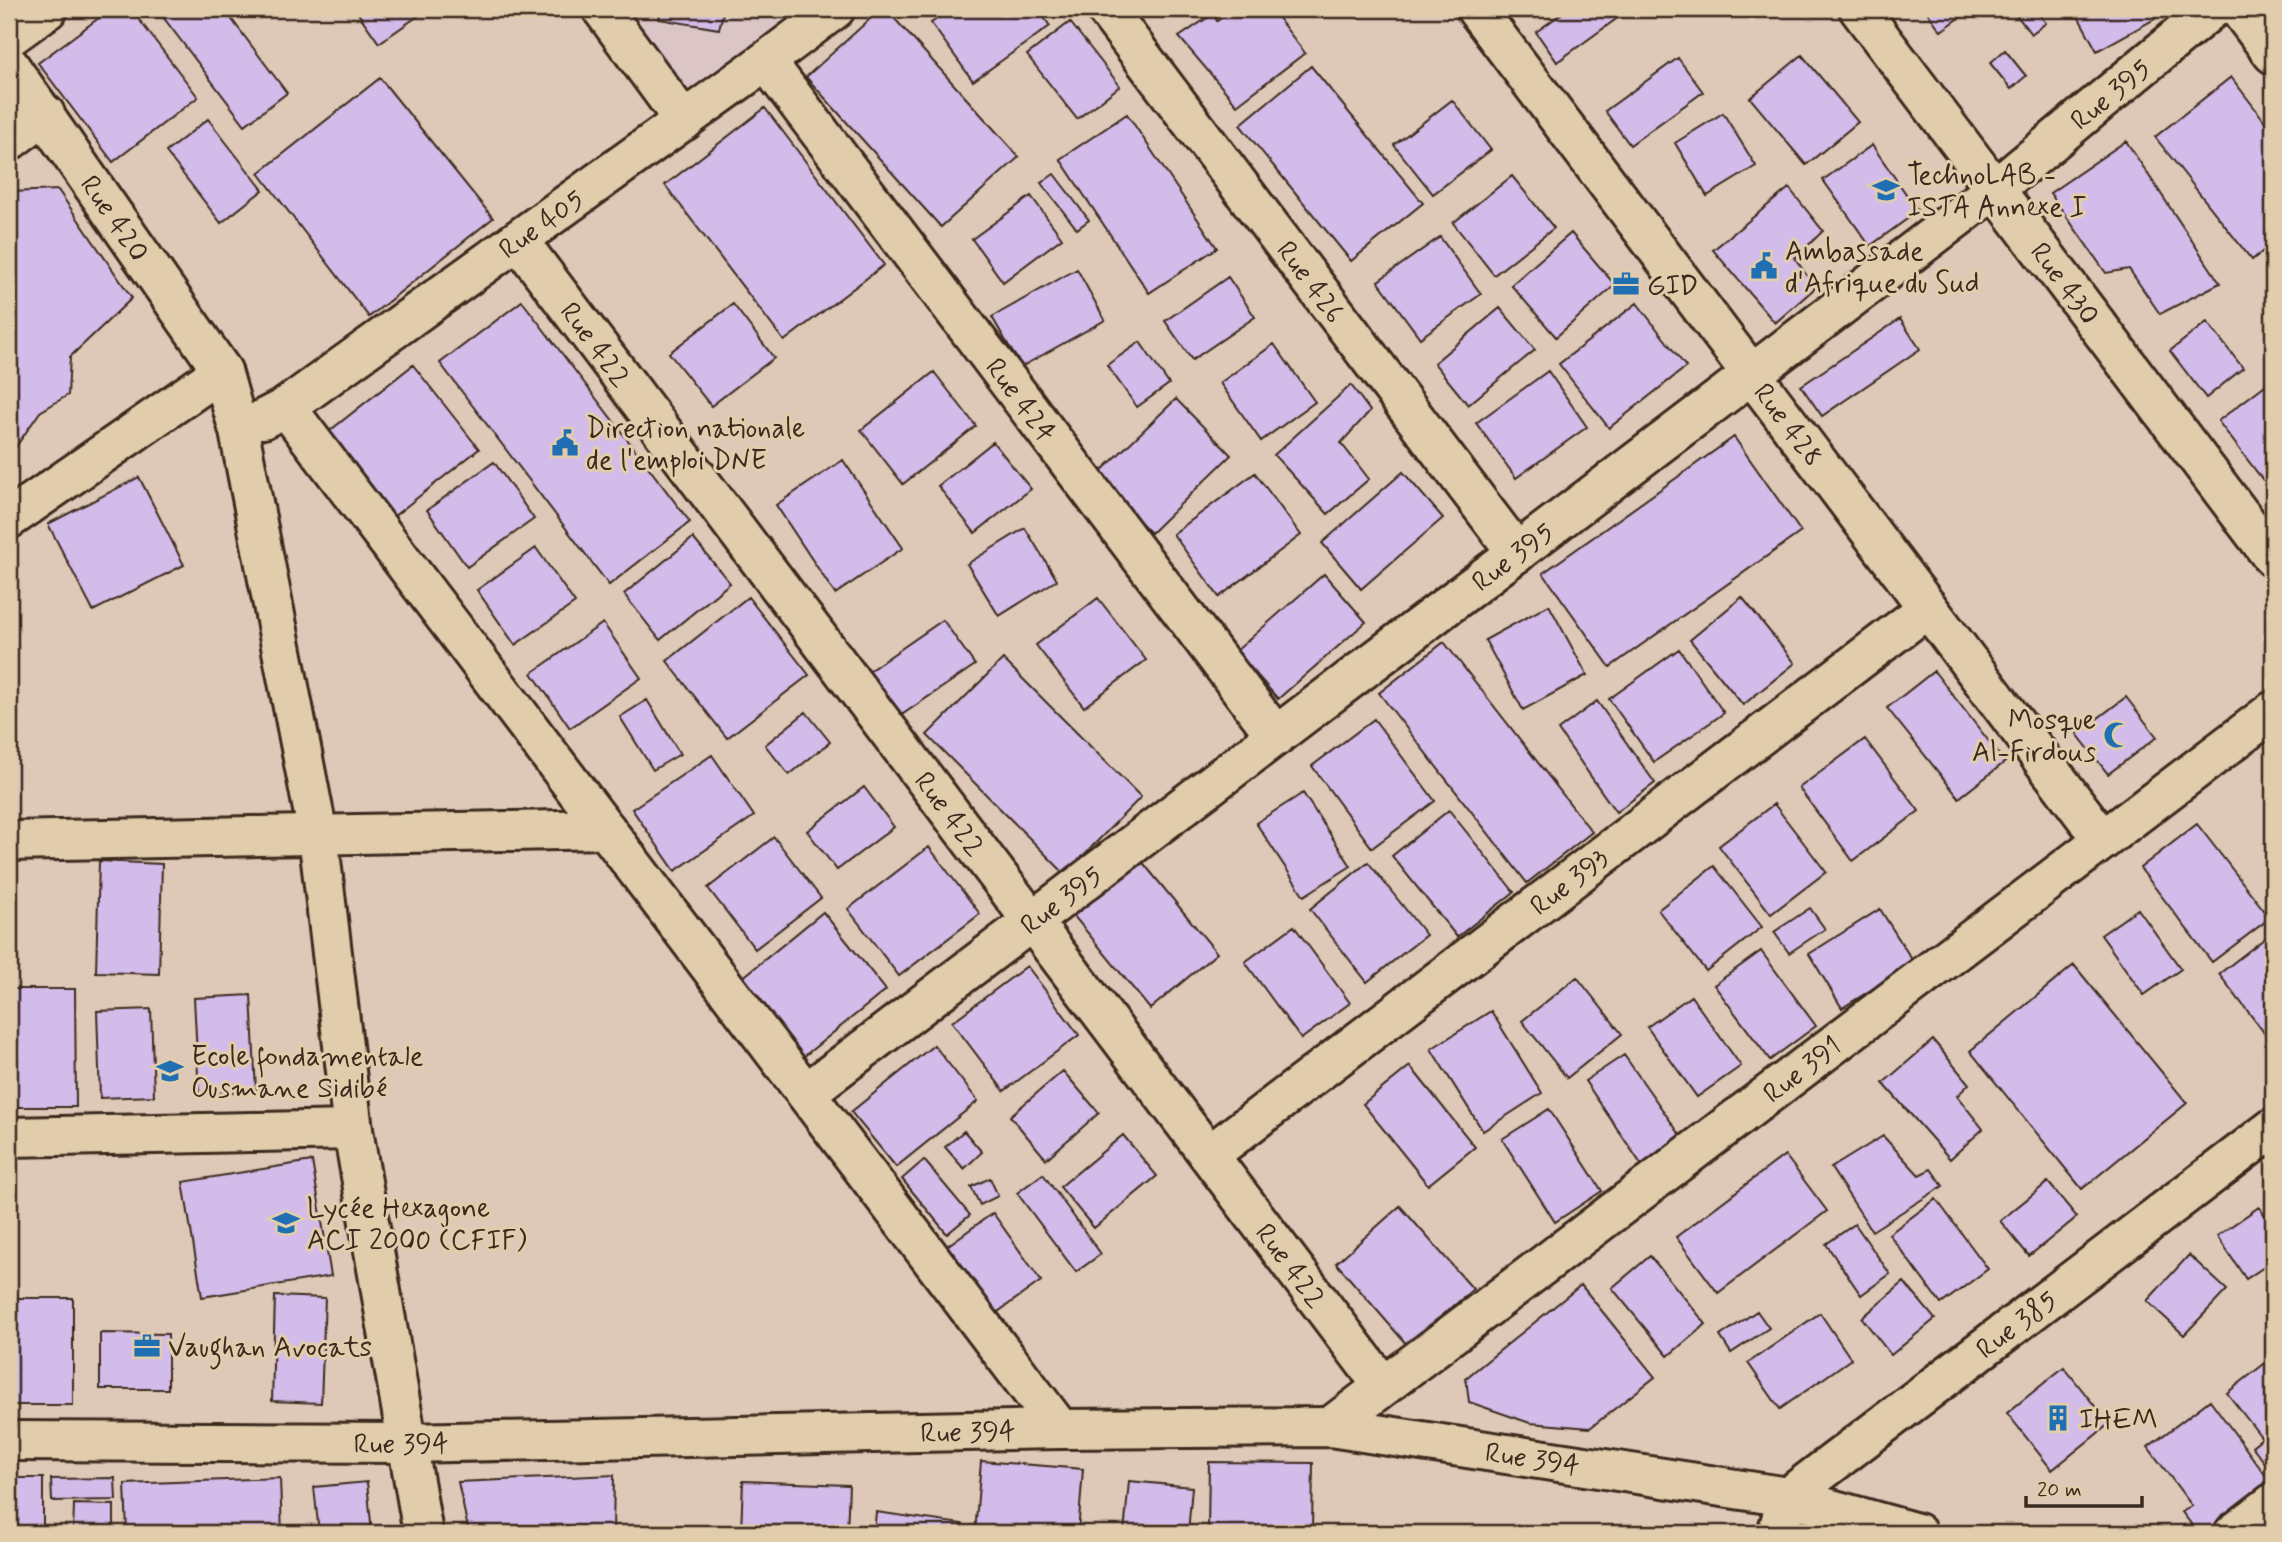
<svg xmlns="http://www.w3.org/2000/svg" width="2282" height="1542" font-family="Mynerve,sans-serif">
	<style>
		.built { fill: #dbc5c7 }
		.building { fill: #d3bbea; stroke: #3b2a1e; stroke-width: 2 }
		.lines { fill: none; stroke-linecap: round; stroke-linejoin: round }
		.minor-casing { stroke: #3b2a1e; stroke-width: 44 }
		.minor { stroke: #e1cdac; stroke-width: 38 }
		.labels { text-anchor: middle; stroke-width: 6; stroke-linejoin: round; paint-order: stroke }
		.street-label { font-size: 28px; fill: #3b2a1e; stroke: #e1cdac }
		.poi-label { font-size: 28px; fill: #3b2a1e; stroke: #e1cdac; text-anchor: start }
	</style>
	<rect width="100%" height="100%" fill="#dec9b8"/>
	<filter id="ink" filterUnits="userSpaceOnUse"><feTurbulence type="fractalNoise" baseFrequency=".0143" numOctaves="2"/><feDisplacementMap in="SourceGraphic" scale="14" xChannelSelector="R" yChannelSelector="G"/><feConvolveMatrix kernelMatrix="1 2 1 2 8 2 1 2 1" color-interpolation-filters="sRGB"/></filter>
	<g filter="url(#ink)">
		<path class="built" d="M616,9H805L684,101Z"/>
		<path class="building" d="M111,9H131L198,97L113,162L38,63Z
			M157,9H224L287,93L245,125Z
			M355,9H428L379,43Z
			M661,9H724L719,29L659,19Z
			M881,9H886L1019,157L941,227L806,77Z
			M952,9H1038L1050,26L973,81L931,23Z
			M1234,9H1271L1305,53L1237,105L1179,37L1213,14L1217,21Z
			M1514,9H1529L1519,16Z
			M1568,9H1630L1557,62L1536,32Z
			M1925,9H1972L1941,31Z
			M2012,9H2035L2046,23L2031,34Z
			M2074,9H2149L2155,19L2097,51Z
			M1070,22L1120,86L1077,119L1027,55Z
			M2005,50L2026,76L2011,89L1990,63Z
			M1802,55L1858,122L1806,165L1750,98Z
			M1678,58L1703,92L1630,145L1605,111Z
			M1311,66L1423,203L1351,261L1240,125Z
			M2231,77L2273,132V243L2252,260L2155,137Z
			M380,78L493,218L369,317L259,173Z
			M1452,100L1491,150L1433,194L1394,145Z
			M765,108L884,265L784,341L665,185Z
			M1723,113L1756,166L1707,196L1675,143Z
			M1127,114L1217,248L1149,293L1060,159Z
			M208,119L263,190L221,223L166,152Z
			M2126,141L2220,283L2160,314L2129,269L2106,273L2050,193Z
			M1872,145L1918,211L1870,246L1823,180Z
			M1054,174L1089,220L1077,229L1041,183Z
			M1512,176L1554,228L1494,275L1453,223Z
			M1789,188L1823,231L1795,258L1815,288L1775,323L1713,250Z
			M58,190L132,298L70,357L68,395L40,412L15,448L9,440V192Z
			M1031,196L1062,238L1003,282L972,239Z
			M1571,233L1615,285L1556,337L1511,285Z
			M1440,237L1481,294L1420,338L1378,281Z
			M1077,269L1105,320L1021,367L992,317Z
			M1228,277L1255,317L1192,360L1165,321Z
			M522,301L690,522L609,585L440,363Z
			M1637,303L1686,367L1609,428L1559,364Z
			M733,304L774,358L711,406L669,353Z
			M1500,308L1535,350L1468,405L1434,363Z
			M1900,319L1920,349L1822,416L1801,386Z
			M2207,322L2243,368L2206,398L2170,351Z
			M1140,342L1169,384L1137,407L1107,365Z
			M1274,344L1315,402L1261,441L1220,383Z
			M413,365L479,449L393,517L327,433Z
			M1548,371L1587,427L1516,478L1476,423Z
			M934,372L976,426L903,484L861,430Z
			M2273,379V478L2266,484L2218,421Z
			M1351,385L1370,411L1341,443L1369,479L1328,514L1274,455Z
			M1176,399L1231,455L1151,533L1096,476Z
			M1734,437L1801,532L1610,667L1543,573Z
			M993,442L1031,489L975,533L938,486Z
			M843,460L903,548L835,594L776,505Z
			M494,462L534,519L467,567L427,510Z
			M1403,472L1443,518L1361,589L1322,543Z
			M1255,473L1301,535L1219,597L1173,534Z
			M139,477L184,565L93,611L48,524Z
			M1025,528L1057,580L999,616L967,564Z
			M693,538L730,583L660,640L624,594Z
			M536,548L575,603L515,645L477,590Z
			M1324,574L1366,622L1278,699L1236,651Z
			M748,597L809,675L727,738L667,661Z
			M1742,597L1795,663L1743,705L1690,640Z
			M1098,598L1146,660L1084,707L1036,645Z
			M1549,605L1587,675L1523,710L1485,640Z
			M943,620L975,665L900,716L869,671Z
			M603,623L641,678L570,728L532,673Z
			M1444,642L1592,832L1527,883L1379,693Z
			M1679,649L1724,713L1654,762L1609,699Z
			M1003,659L1141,797L1065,874L927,735Z
			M1934,671L2005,762L1959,798L1887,708Z
			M2126,697L2157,737L2108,774L2077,734Z
			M647,700L680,754L653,770L620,717Z
			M1597,701L1655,783L1616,812L1558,730Z
			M806,712L830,742L789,775L765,745Z
			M1374,719L1435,801L1372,848L1312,766Z
			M1865,739L1919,811L1853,861L1799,788Z
			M712,755L754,816L675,871L632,809Z
			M864,787L894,827L837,870L807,831Z
			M1303,793L1351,866L1304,896L1256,823Z
			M1774,804L1826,872L1771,914L1719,846Z
			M1449,810L1514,892L1457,937L1392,856Z
			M2197,824L2270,918L2212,962L2140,868Z
			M774,837L821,898L755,949L708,888Z
			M929,847L980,914L899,976L848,909Z
			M1140,859L1217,953L1150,1009L1073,915Z
			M99,861L162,864L159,974L96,972Z
			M1368,862L1426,935L1367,982L1310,909Z
			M1714,866L1762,927L1706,971L1658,910Z
			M1810,908L1825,929L1789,953L1774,932Z
			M1880,909L1914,963L1842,1008L1809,954Z
			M2138,909L2181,969L2144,995L2101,935Z
			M823,912L886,990L803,1057L741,979Z
			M1294,926L1350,1003L1301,1039L1245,962Z
			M2273,932V1044L2219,974Z
			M1761,951L1816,1026L1770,1060L1714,985Z
			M2074,965L2187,1103L2082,1189L1970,1051Z
			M1027,966L1079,1035L1004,1091L952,1022Z
			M1577,977L1622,1034L1567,1078L1522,1021Z
			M9,989H75L76,1107H9Z
			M251,995L256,1091L199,1094L194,998Z
			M1691,996L1741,1066L1697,1097L1647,1027Z
			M151,1009L154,1096L100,1098L97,1011Z
			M1491,1011L1542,1093L1483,1131L1431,1049Z
			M1933,1040L1969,1084L1957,1096L1983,1129L1950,1159L1883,1083Z
			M934,1045L978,1101L896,1167L851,1112Z
			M1624,1055L1683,1139L1643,1167L1585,1081Z
			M1410,1066L1475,1147L1428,1185L1363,1104Z
			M1063,1071L1099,1113L1046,1159L1010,1116Z
			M1549,1109L1602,1191L1555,1222L1502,1139Z
			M964,1131L982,1152L964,1169L945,1147Z
			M1123,1135L1157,1176L1094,1228L1060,1187Z
			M1883,1136L1919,1175L1931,1169L1943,1186L1872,1231L1831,1168Z
			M1785,1155L1827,1211L1718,1293L1676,1237Z
			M924,1160L970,1215L947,1234L902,1179Z
			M312,1161L331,1276L202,1297L183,1182Z
			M1043,1174L1101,1254L1076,1272L1017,1193Z
			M990,1178L998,1196L980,1205L971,1187Z
			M2048,1182L2077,1217L2029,1256L2000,1221Z
			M1936,1199L1988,1269L1941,1304L1889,1234Z
			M1400,1206L1473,1289L1408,1346L1336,1263Z
			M2259,1207L2273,1227V1261L2246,1279L2217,1236Z
			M993,1213L1041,1281L995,1314L947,1246Z
			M1855,1224L1890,1274L1861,1295L1826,1244Z
			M2189,1255L2227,1290L2184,1335L2147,1301Z
			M1650,1256L1706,1324L1668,1356L1612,1288Z
			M1904,1282L1935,1319L1891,1355L1862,1318Z
			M1581,1285L1655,1377L1590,1428L1530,1423L1469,1402L1466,1378Z
			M275,1296L325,1298L321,1403L272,1401Z
			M9,1298H73V1405H9Z
			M1757,1311L1769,1328L1731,1353L1720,1336Z
			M1820,1313L1851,1359L1780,1409L1748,1363Z
			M100,1333L168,1334V1389H100Z
			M2273,1357V1473L2252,1446L2262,1438L2227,1393Z
			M2064,1367L2109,1424L2052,1470L2007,1413Z
			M2210,1400L2272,1484L2207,1533H2198L2182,1512L2192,1506L2148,1447Z
			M981,1461L1083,1469L1078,1533H975Z
			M1209,1462L1313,1463L1312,1533H1208Z
			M614,1475L613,1533H469L458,1482Z
			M9,1478H43V1533H9Z
			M115,1478L116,1500L52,1501L51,1479Z
			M280,1478L282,1533H127L125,1484Z
			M743,1481L849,1485L847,1533H741Z
			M1129,1481L1192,1487L1188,1533H1124Z
			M367,1482L372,1533H319L314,1487Z
			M74,1504L114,1505V1533H73Z
			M876,1512L962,1524L960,1533H874Z"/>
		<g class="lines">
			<g class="minor-casing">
				<g id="minor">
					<path d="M602,9L684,121"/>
					<path id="s1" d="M1106,9L1517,553"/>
					<path id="s2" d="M1476,9L2103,840"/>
					<path id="s3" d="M1859,9L2273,558"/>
					<path d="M2239,9L2273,54"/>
					<path d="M9,37L48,9"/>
					<path id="s4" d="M766,61L1276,736"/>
					<path id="s5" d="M9,65L222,371L239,431L318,835L353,1130L423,1533"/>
					<path d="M9,141L45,114"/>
					<path id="s6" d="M518,240L1383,1386"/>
					<path d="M286,407L1060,1429"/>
					<path id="s7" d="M263,419L286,407L766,61L835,9"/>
					<path d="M9,519L222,371"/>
					<path d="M9,841L606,829"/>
					<path id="s8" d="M806,1093L1995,189L2212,9"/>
					<path d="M9,1137L353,1130"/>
					<path id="s9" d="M1209,1155L1928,608"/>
					<path id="s10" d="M1330,1427L2273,711"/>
					<path id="s11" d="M9,1441L407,1443L1060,1429L1330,1427L1788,1497L1917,1533"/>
					<path id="s12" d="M1777,1533L1788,1497L2273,1128"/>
					<path d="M2234,1533L2273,1503"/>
				</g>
			</g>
			<use href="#minor" class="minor"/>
		</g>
	</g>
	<defs>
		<g id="university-bare" transform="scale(2.1)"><path d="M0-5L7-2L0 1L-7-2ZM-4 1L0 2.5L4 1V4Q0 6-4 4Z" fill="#1f6fb2" stroke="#e1cdac" stroke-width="2.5" paint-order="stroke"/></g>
		<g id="civic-bare" transform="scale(2.1)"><path d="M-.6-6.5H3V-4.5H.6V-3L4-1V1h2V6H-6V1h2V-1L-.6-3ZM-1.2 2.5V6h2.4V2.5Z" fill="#1f6fb2" stroke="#e1cdac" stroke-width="2.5" paint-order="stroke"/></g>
		<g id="office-bare" transform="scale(2.1)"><path d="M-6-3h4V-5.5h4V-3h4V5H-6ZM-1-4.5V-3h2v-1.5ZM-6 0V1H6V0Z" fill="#1f6fb2" stroke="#e1cdac" stroke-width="2.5" paint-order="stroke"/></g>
		<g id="mosque-bare" transform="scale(2.1)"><path d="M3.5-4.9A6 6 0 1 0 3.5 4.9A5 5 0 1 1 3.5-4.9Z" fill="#1f6fb2" stroke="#e1cdac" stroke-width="2.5" paint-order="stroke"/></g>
		<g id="school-bare" transform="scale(2.1)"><path d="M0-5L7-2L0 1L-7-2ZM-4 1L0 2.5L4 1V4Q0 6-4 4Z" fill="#1f6fb2" stroke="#e1cdac" stroke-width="2.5" paint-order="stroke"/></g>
		<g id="building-bare" transform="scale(2.1)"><path d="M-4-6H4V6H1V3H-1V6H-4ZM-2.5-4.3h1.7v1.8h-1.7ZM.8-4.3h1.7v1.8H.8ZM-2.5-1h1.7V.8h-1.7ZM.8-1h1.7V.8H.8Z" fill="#1f6fb2" stroke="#e1cdac" stroke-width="2.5" paint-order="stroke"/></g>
	</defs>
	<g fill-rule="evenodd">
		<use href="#university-bare" x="1886" y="190"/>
		<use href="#civic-bare" x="1764" y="266"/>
		<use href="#office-bare" x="1626" y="284"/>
		<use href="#civic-bare" x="565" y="443"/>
		<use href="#mosque-bare" x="2117" y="735"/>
		<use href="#school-bare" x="170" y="1071"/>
		<use href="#school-bare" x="286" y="1223"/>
		<use href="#office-bare" x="147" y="1346"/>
		<use href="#building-bare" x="2058" y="1418"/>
	</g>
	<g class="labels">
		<g class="street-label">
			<text dy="10" stroke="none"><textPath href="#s8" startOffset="1643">Rue 395</textPath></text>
			<text dy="10" stroke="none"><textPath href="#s5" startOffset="186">Rue 420</textPath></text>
			<text dy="10" stroke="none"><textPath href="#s7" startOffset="340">Rue 405</textPath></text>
			<text dy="10" stroke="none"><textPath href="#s1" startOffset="341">Rue 426</textPath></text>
			<text dy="10" stroke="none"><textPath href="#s3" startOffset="343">Rue 430</textPath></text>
			<text dy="10" stroke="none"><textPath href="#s6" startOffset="130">Rue 422</textPath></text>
			<text dy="10" stroke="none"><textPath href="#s4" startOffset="424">Rue 424</textPath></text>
			<text dy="10" stroke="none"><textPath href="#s2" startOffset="520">Rue 428</textPath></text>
			<text dy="10" stroke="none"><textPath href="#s8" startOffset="887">Rue 395</textPath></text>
			<text dy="10" stroke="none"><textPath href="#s6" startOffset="718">Rue 422</textPath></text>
			<text dy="10" stroke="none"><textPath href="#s9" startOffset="452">Rue 393</textPath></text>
			<text dy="10" stroke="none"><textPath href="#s8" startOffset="320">Rue 395</textPath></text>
			<text dy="10" stroke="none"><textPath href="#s10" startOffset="592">Rue 391</textPath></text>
			<text dy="10" stroke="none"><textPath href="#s6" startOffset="1284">Rue 422</textPath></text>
			<text dy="10" stroke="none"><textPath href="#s12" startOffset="324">Rue 385</textPath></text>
			<text dy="10" stroke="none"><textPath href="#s11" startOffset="959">Rue 394</textPath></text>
			<text dy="10" stroke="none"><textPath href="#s11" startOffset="392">Rue 394</textPath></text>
			<text dy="10" stroke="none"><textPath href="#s11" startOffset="1526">Rue 394</textPath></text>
		</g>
		<g class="poi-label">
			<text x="1907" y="184">TechnoLAB -<tspan x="1907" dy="32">ISTA Annexe I</tspan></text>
			<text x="1785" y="260">Ambassade<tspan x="1785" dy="32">d'Afrique du Sud</tspan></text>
			<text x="1647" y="294">GID</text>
			<text x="586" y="437">Direction nationale<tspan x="586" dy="32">de l'emploi DNE</tspan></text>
			<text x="2096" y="729" text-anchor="end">Mosque<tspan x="2096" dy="32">Al-Firdous</tspan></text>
			<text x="191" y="1065">Ecole fondamentale<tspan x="191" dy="32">Ousmane Sidibé</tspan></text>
			<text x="307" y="1217">Lycée Hexagone<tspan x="307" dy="32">ACI 2000 (CFIF)</tspan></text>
			<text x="168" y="1356">Vaughan Avocats</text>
			<text x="2079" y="1428">IHEM</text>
		</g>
	</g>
	<rect width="2282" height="1542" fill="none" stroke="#e1cdac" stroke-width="35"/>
	<rect x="18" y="18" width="2247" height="1507" fill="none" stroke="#3b2a1e" stroke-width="2.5" filter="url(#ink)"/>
	<path d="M2026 1496v10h116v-10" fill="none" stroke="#3b2a1e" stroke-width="3.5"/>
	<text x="2037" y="1496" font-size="21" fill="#3b2a1e" stroke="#e1cdac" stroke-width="5" paint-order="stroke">20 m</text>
</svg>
